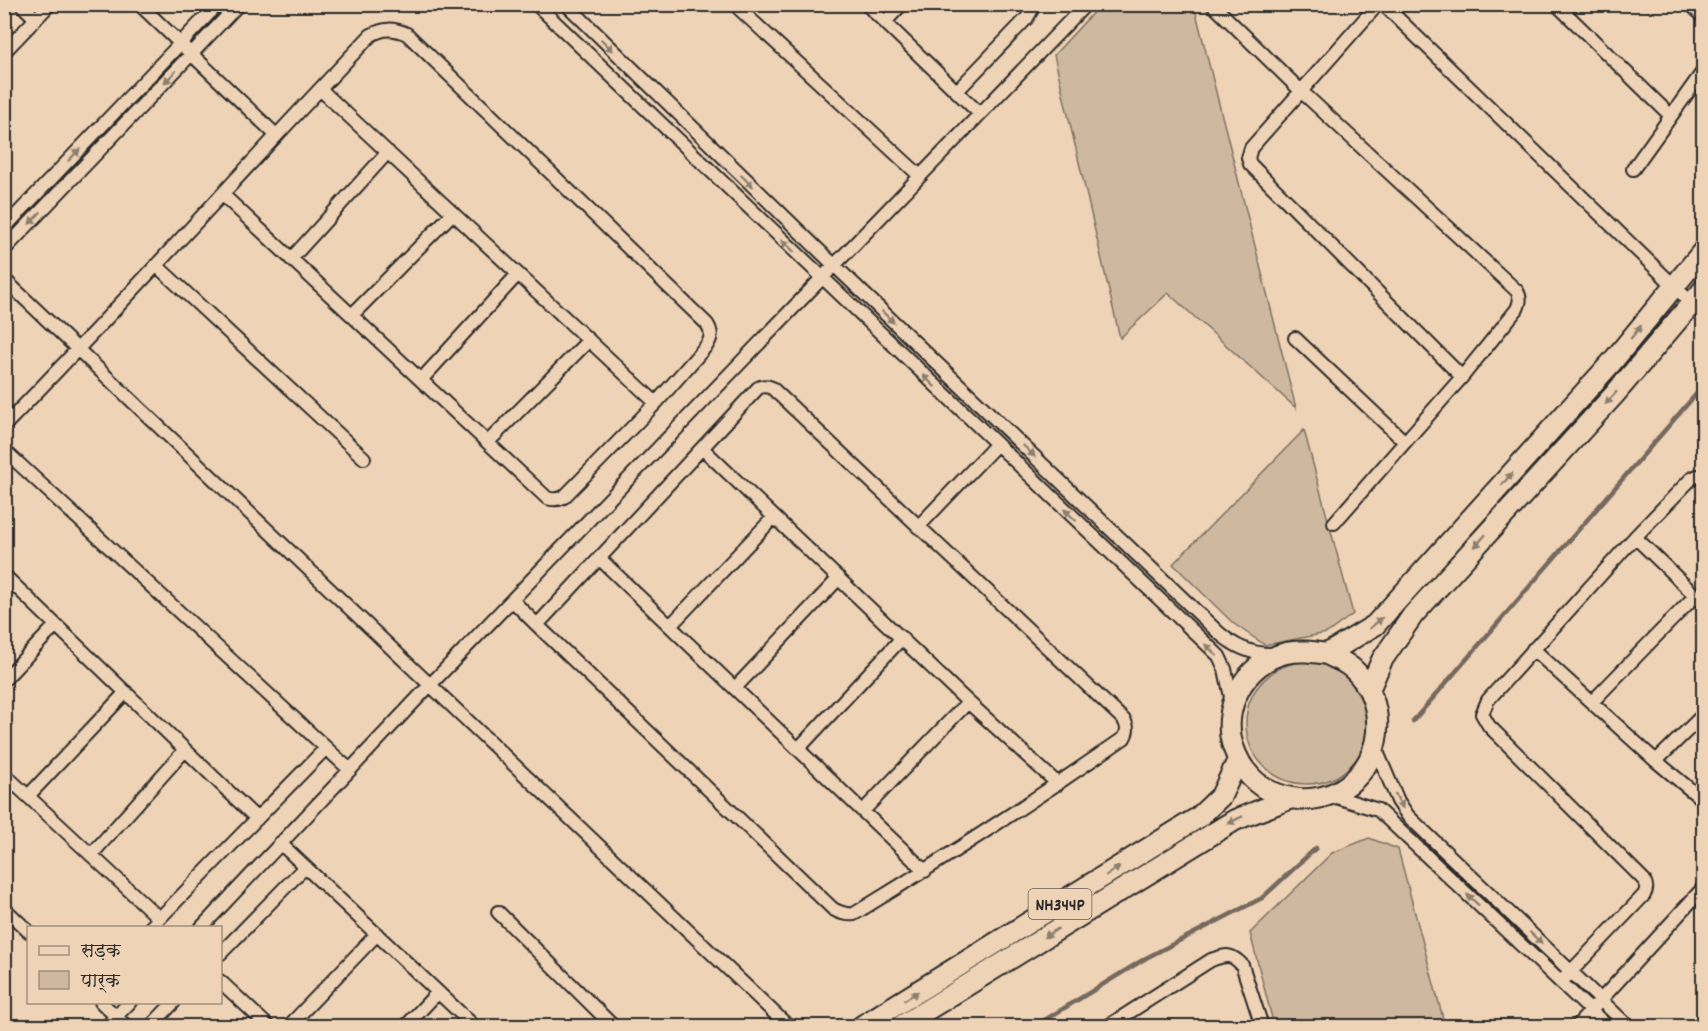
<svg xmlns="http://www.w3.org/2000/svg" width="1708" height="1031" font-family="Dekko,'Playpen Sans Deva',sans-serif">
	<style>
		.green { fill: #cfb8a0; stroke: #7d7266; stroke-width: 1.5 }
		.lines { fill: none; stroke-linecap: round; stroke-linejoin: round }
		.stream { stroke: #74695f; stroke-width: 4.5 }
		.minor-casing { stroke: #2b2b2b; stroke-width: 16 }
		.trunk-casing { stroke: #2b2b2b; stroke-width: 24 }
		.minor { stroke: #efd3b6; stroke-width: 12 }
		.trunk { stroke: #efd3b6; stroke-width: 20 }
		.oneway { fill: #8d7f70 }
		.labels { text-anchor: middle; stroke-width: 5; stroke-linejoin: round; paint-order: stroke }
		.shield { fill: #efd3b6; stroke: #665d55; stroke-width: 1.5 }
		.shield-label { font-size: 18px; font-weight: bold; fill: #2b2b2b }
	</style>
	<rect width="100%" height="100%" fill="#efd3b6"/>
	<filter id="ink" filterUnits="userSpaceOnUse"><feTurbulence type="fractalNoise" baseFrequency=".0167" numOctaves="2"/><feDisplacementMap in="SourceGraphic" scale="12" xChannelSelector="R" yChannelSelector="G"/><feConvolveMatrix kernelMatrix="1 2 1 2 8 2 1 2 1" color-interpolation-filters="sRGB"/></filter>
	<g filter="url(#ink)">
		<path class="green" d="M1100,5H1194L1296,408L1168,293L1120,338L1054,55Z
			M1304,430L1353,614L1327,633L1265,645L1234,624L1173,564Z
			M1246 723a61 61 0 1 1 122 0a61 61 0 1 1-122 0Z
			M1369,838L1398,849L1445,1026H1274L1250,933L1332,853Z"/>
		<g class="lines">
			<path class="stream" d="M1413,721L1704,385
				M1035,1026L1146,958L1262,898L1316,848"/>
			<g class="minor-casing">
				<path id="minor" d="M21,4L36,19
					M139,4L276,135
					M536,4L1219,656L1225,669L1232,702
					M566,4L834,265L1219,633C1235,647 1253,655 1274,654
					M734,4L920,176
					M866,4L980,114
					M1212,4L1301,91L1517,291C1521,298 1520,302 1517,309L1462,377L1334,523
					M1378,4L1251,148L1248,158L1250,164L1462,377
					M1383,4L1704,315
					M1556,4L1671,116
					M1690,4L1704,17
					M885,22L902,4
					M4,52L50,4
					M320,89L656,403
					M957,91L1027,18L1035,4
					M1633,169L1704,70
					M4,228L218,4
					M4,250L239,4
					M291,259L388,152
					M156,265L364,458
					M4,279L788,1026
					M352,315L453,213
					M1295,338L1405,442
					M421,380L518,274
					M4,426C129,298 248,164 371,35C384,28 393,28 407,34L707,324C712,332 712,337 707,345L656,403L564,497C558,500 553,500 547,498L222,194
					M488,442L589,340
					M702,448L968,702L1058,784
					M4,450L350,770
					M918,527L996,445
					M1635,537L1704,604
					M599,558L925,871
					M4,575L257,819
					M512,600L537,625L833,909C840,913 846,915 854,914C946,858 1036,799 1124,738C1128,731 1128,727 1124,720L772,388C767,386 763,385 758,388L537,625
					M670,626L774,517
					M1533,649L1656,761L1704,801
					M4,680L56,625
					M735,688L839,578
					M1592,702L1695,596
					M1375,747L1398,801L1408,816L1628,1026
					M798,749L902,638
					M1656,761L1704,714
					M4,774L159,918
					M1330,795L1378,810L1607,1026
					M28,796L126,692
					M863,811L968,702
					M280,843L474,1026
					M91,855L185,750
					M4,908L28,931
					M498,912L613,1026
					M150,928L326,748
					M201,928L430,685L1086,4
					M220,954L305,867
					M220,981L268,1026
					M1561,982L1644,895C1647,889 1647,886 1644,880L1489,726L1482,714L1488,700L1635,537L1691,479L1697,476H1704
					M101,1002L126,1026
					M107,1026L130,1002
					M151,1026L174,1002
					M289,1026L377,934
					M406,1026L438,992
					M1108,1026L1211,960C1226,955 1231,953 1242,965L1262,1026
					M1577,1026L1704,887"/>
			</g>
			<g class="trunk-casing">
				<path id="trunk" d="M1327,654C1332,657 1338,659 1343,662C1356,669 1367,683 1372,697C1395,759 1339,817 1277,794C1256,787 1241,769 1234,749C1219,710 1245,662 1286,653C1300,650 1313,652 1327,654L1375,625L1612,362L1704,250
					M1369,690L1382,660L1413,615L1614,395L1704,289
					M862,1026L1199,817L1221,796L1238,760
					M901,1026L1235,820L1289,799"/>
			</g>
			<use href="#minor" class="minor"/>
			<use href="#trunk" class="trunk"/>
		</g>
		<defs><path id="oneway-solid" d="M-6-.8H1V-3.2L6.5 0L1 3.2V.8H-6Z" transform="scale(1.5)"/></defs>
		<g class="oneway">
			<use href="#oneway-solid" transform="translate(607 45) rotate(44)"/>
			<use href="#oneway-solid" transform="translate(170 77) rotate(134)"/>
			<use href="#oneway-solid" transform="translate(74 155) rotate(-46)"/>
			<use href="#oneway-solid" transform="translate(747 181) rotate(44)"/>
			<use href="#oneway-solid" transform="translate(35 218) rotate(134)"/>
			<use href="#oneway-solid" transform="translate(788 246) rotate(-136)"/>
			<use href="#oneway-solid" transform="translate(888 317) rotate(44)"/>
			<use href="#oneway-solid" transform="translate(1636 332) rotate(-51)"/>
			<use href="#oneway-solid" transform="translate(929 381) rotate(-136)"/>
			<use href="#oneway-solid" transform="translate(1611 398) rotate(132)"/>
			<use href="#oneway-solid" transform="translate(1029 451) rotate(44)"/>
			<use href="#oneway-solid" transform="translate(1507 479) rotate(-48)"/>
			<use href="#oneway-solid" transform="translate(1070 515) rotate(-136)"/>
			<use href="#oneway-solid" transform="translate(1480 541) rotate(132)"/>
			<use href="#oneway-solid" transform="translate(1376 623) rotate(-41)"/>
			<use href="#oneway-solid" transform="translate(1211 650) rotate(-136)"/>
			<use href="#oneway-solid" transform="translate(1399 801) rotate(62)"/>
			<use href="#oneway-solid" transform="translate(1235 820) rotate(154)"/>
			<use href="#oneway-solid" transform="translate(1113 871) rotate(-32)"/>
			<use href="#oneway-solid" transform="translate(1473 900) rotate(-137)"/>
			<use href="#oneway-solid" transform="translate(1051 933) rotate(148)"/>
			<use href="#oneway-solid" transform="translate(1536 938) rotate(44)"/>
			<use href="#oneway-solid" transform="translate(911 996) rotate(-32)"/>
		</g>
	</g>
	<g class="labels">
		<rect class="shield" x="1028.5" y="889" width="63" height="30" rx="4.5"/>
		<g class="shield-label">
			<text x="1060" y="910">NH344P</text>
		</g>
	</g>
	<rect width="1708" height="1031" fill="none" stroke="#efd3b6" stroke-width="24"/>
	<rect x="12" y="12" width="1684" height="1007" fill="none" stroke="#2b2b2b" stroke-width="2" filter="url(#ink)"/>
	<rect x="27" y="926" width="195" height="78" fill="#efd3b6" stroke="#a1907e" stroke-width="1.5"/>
	<rect x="39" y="946" width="30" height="9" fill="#efd3b6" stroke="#a1907e" stroke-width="1.5"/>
	<text x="81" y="956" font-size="18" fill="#2b2b2b">सड़क</text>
	<rect x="39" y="971" width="30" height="18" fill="#cfb8a0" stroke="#a1907e" stroke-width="1.5"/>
	<text x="81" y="986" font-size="18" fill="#2b2b2b">पार्क</text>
</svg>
